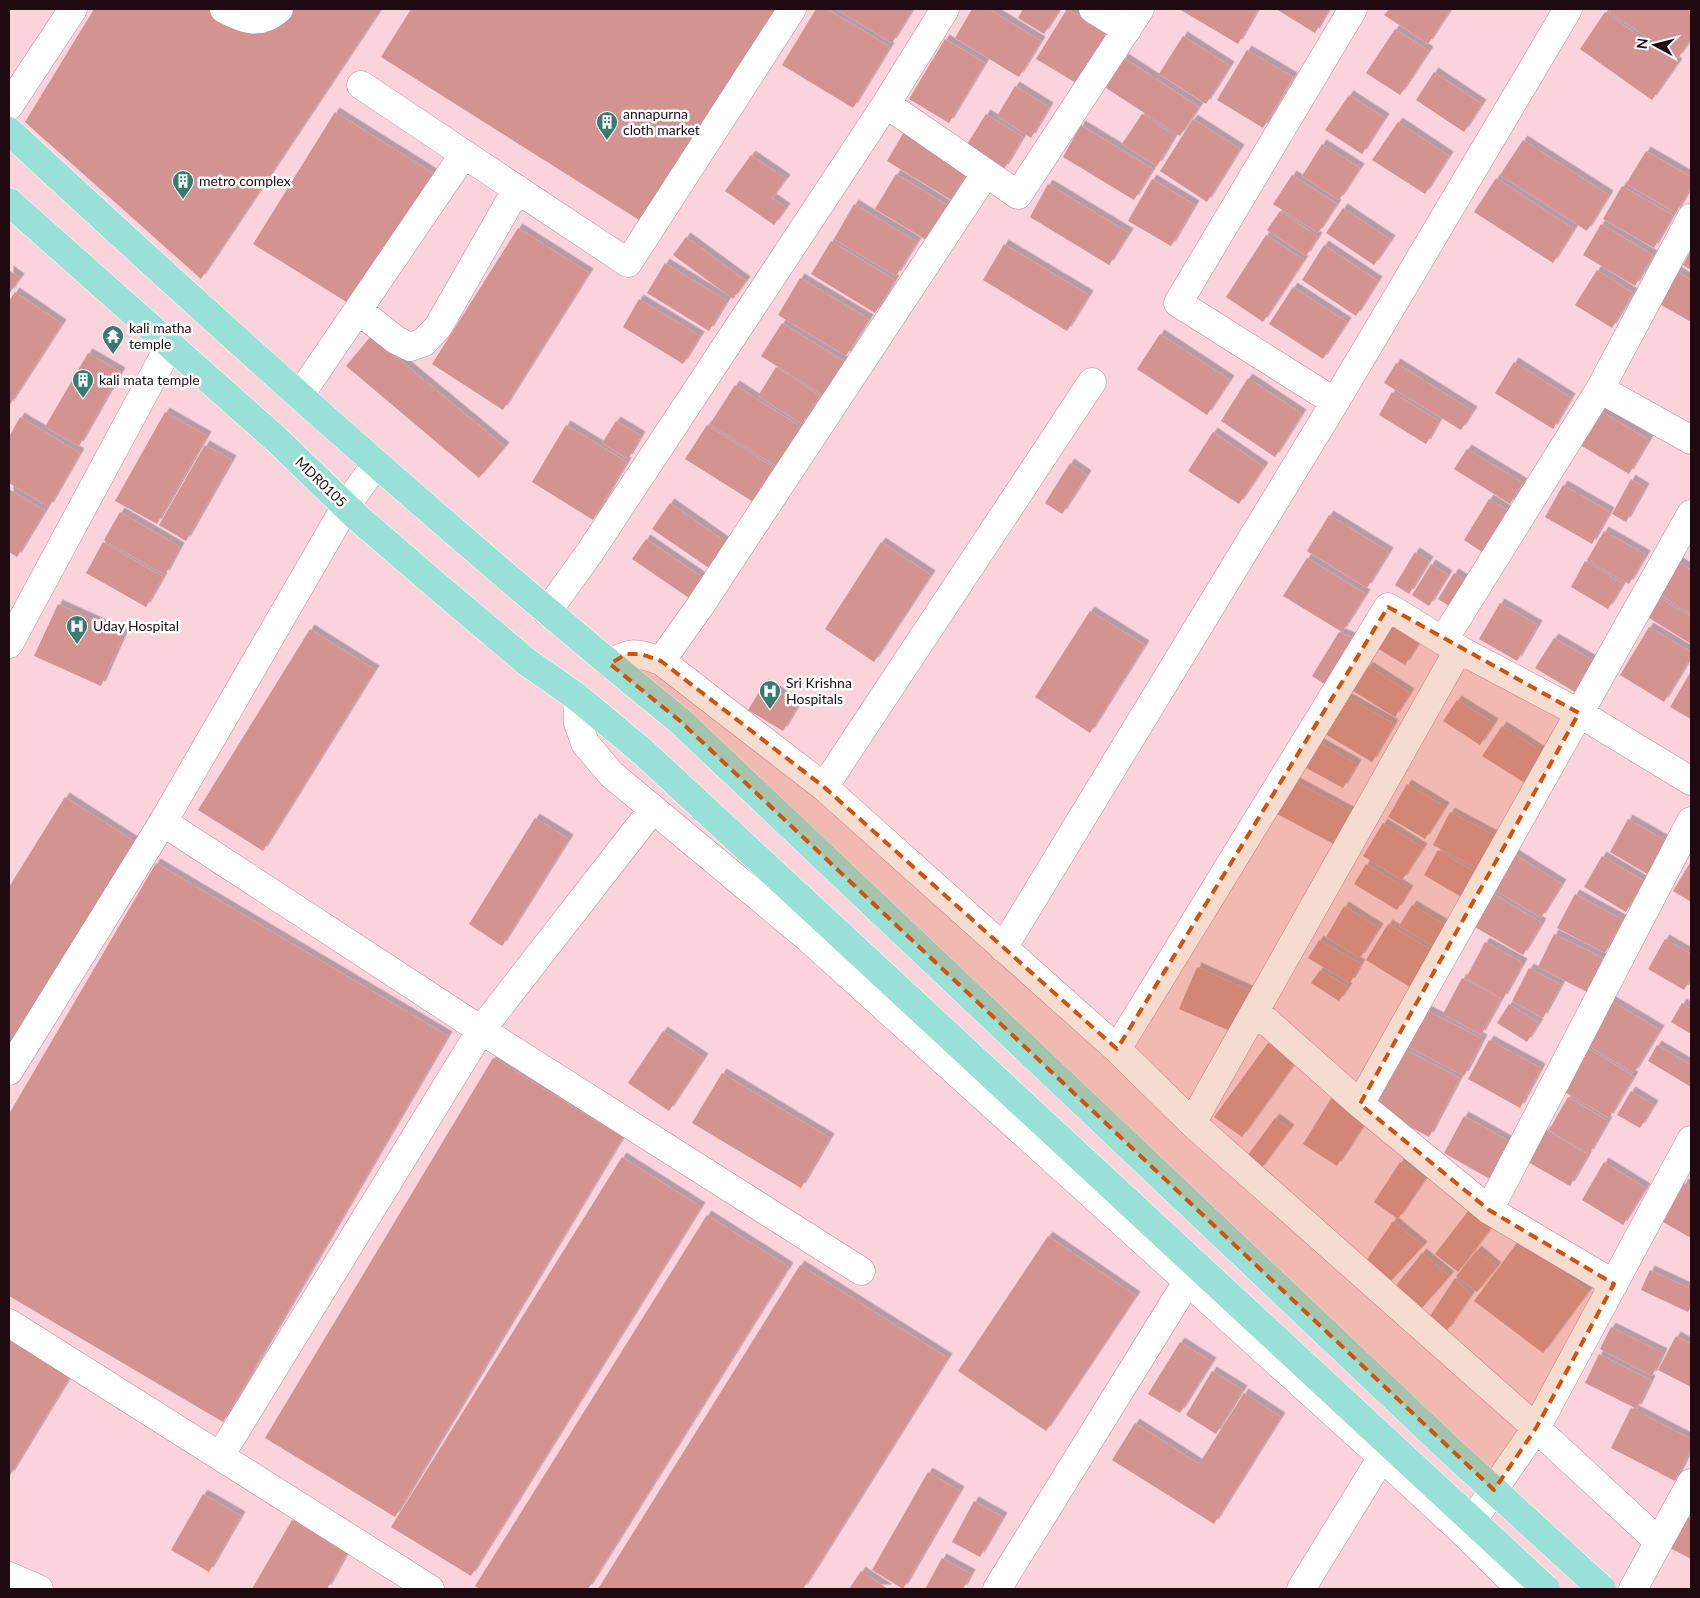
<svg xmlns="http://www.w3.org/2000/svg" width="1700" height="1598" font-family="Lato,sans-serif">
	<style>
		.building { fill: #d39491; filter: url(#shadow) }
		.lines { fill: none; stroke-linecap: round; stroke-linejoin: round }
		.minor-casing { stroke: #c48898; stroke-width: 29 }
		.major-casing { stroke: #fff; stroke-width: 29 }
		.minor { stroke: #fff; stroke-width: 28 }
		.major { stroke: #99e1d6; stroke-width: 28 }
		.major-bridge-casing { stroke: #fff; stroke-width: 29; stroke-linecap: butt }
		.major-bridge { stroke: #99e1d6; stroke-width: 28 }
		.marked { fill: #d4510c; fill-opacity: 0.2; stroke: #d4510c; stroke-width: 4; stroke-dasharray: 10 6; stroke-linejoin: round }
		.labels { text-anchor: middle; stroke-width: 5; stroke-linejoin: round; paint-order: stroke }
		.poi-label { font-size: 14px; fill: #1f0a11; stroke: #fff; text-anchor: start }
		.street-label { font-size: 14px; fill: #1f0a11; stroke: #fff }
	</style>
	<defs>
		<filter id="shadow"><feDropShadow dx="4.5" dy="-4.5" stdDeviation="0" flood-color="#0004"/></filter>
	</defs>
	<rect width="100%" height="100%" fill="#fbd3dd"/>
	<path class="building" d="M94,9H381L201,279L25,122Z
		M411,9H782L647,225L381,57Z
		M816,9H827L890,47L853,108L782,65Z
		M836,9H913L892,43Z
		M972,9H989L1041,41L1019,77L955,38Z
		M1023,9H1060L1044,34L1018,18Z
		M1067,9L1107,32L1076,83L1036,59Z
		M1179,9H1258L1238,44Z
		M1276,9H1329L1315,33Z
		M1389,9H1451L1428,44L1384,15Z
		M1611,9H1691V39L1678,58L1609,12Z
		M1605,12L1678,63L1652,100L1580,49Z
		M1395,29L1429,51L1400,95L1366,73Z
		M1183,36L1230,66L1206,104L1159,74Z
		M945,39L985,63L949,123L909,99Z
		M1247,50L1293,77L1263,128L1217,100Z
		M1124,58L1199,107L1180,136L1106,88Z
		M1434,72L1482,104L1464,132L1416,100Z
		M1015,86L1049,107L1031,138L997,116Z
		M1349,95L1385,118L1362,154L1325,130Z
		M335,112L434,174L353,306L253,244Z
		M986,114L1023,137L1004,169L966,146Z
		M1142,114L1175,136L1157,166L1122,144Z
		M1193,119L1240,149L1207,202L1160,171Z
		M1398,122L1449,156L1425,194L1372,160Z
		M1081,125L1153,169L1134,200L1063,157Z
		M905,130L969,169L951,200L887,161Z
		M1523,140L1609,195L1587,231L1500,175Z
		M1322,144L1360,168L1339,200L1302,176Z
		M1646,151L1691,177V187L1676,213L1626,184Z
		M751,155L786,179L772,198L786,208L774,225L725,191Z
		M896,174L948,206L928,241L875,209Z
		M1292,175L1337,204L1318,233L1273,204Z
		M1496,178L1574,229L1553,263L1474,212Z
		M1152,179L1195,205L1171,246L1128,221Z
		M1048,184L1129,233L1109,265L1030,217Z
		M1622,186L1673,215L1654,248L1603,219Z
		M854,204L917,242L896,276L834,239Z
		M1343,208L1391,240L1374,265L1326,233Z
		M1280,211L1318,237L1306,256L1267,230Z
		M1601,224L1653,255L1635,286L1583,255Z
		M518,228L589,273L503,410L432,364Z
		M1266,235L1304,260L1263,322L1226,297Z
		M686,237L746,281L733,299L673,255Z
		M831,241L895,280L875,313L811,274Z
		M1004,244L1089,295L1067,331L983,280Z
		M1324,245L1378,281L1356,316L1302,280Z
		M1691,250V270L1683,265Z
		M665,263L727,301L709,331L647,293Z
		M9,270L20,278L9,294Z
		M1597,270L1633,293L1612,328L1575,305Z
		M1675,270L1691,280V322L1656,302Z
		M800,278L869,319L846,356L778,315Z
		M1293,287L1347,322L1323,359L1269,324Z
		M15,292L62,324L9,406V301Z
		M639,299L700,336L683,364L623,327Z
		M782,323L845,362L824,396L761,356Z
		M1160,334L1230,380L1207,415L1137,369Z
		M371,336L505,447L479,478L346,366Z
		M88,353L121,372L79,446L45,427Z
		M1514,362L1571,398L1553,429L1495,393Z
		M1396,363L1473,411L1461,430L1384,383Z
		M776,367L820,396L802,424L758,396Z
		M1248,378L1302,414L1275,457L1221,421Z
		M735,385L801,427L776,466L710,424Z
		M1392,392L1439,421L1426,444L1379,415Z
		M1600,411L1649,440L1629,474L1580,445Z
		M165,412L207,436L157,524L115,501Z
		M20,417L80,453L49,507L9,483V437Z
		M616,421L641,436L628,459L602,443Z
		M566,425L627,462L593,520L532,482Z
		M707,425L776,469L755,503L685,459Z
		M1213,432L1264,467L1239,504L1188,471Z
		M205,445L232,460L186,541L159,525Z
		M1467,449L1523,483L1510,504L1454,469Z
		M1070,463L1087,475L1062,514L1045,503Z
		M1631,479L1645,488L1626,522L1612,514Z
		M1563,485L1610,512L1592,544L1545,517Z
		M9,489L45,511L17,557L9,552Z
		M1489,499L1510,512L1485,554L1464,540Z
		M670,503L727,543L709,568L652,529Z
		M120,512L180,547L165,575L104,540Z
		M1329,515L1389,552L1367,588L1307,551Z
		M1604,531L1646,555L1629,584L1587,560Z
		M646,539L703,578L689,598L632,559Z
		M103,542L163,577L146,607L86,573Z
		M881,542L931,575L874,662L825,629Z
		M1415,552L1429,561L1409,594L1395,585Z
		M1307,558L1366,594L1342,632L1283,596Z
		M1585,561L1623,584L1608,609L1571,587Z
		M1677,561L1691,570V614L1657,593Z
		M1431,564L1448,575L1429,606L1412,595Z
		M1454,573L1470,583L1454,609L1438,599Z
		M1658,597L1691,617V644L1646,616Z
		M1500,603L1538,625L1517,661L1479,639Z
		M58,604L124,634L101,686L34,656Z
		M1090,611L1145,645L1090,733L1035,697Z
		M1393,622L1421,639L1405,665L1377,648Z
		M1649,627L1691,652V657L1664,702L1620,675Z
		M310,629L375,670L263,851L198,810Z
		M1339,632L1358,640L1329,687L1312,676Z
		M1554,638L1599,664L1580,695L1535,668Z
		M1368,666L1410,693L1395,717L1353,691Z
		M1691,671V719L1670,707Z
		M764,684L799,704L783,731L748,710Z
		M1346,697L1394,724L1372,762L1325,734Z
		M1457,700L1494,723L1480,745L1443,721Z
		M1502,726L1547,755L1528,785L1482,756Z
		M1311,738L1357,764L1343,788L1297,763Z
		M1292,780L1351,812L1334,844L1275,813Z
		M1407,784L1445,807L1425,839L1388,817Z
		M65,797L137,843L9,1048V887Z
		M1450,812L1501,839L1484,872L1433,845Z
		M535,818L569,839L502,946L469,924Z
		M1628,819L1668,842L1649,875L1610,852Z
		M1383,823L1423,848L1402,880L1363,856Z
		M1438,850L1477,873L1463,898L1424,875Z
		M1511,852L1562,884L1541,918L1490,887Z
		M1602,856L1644,881L1626,912L1584,887Z
		M1691,861V902L1673,891Z
		M156,863L448,1036L223,1422L9,1296V1114Z
		M1366,864L1409,890L1397,910L1354,884Z
		M1487,890L1542,923L1523,955L1468,923Z
		M1575,894L1623,920L1605,953L1557,928Z
		M1412,905L1452,929L1440,950L1399,926Z
		M1344,906L1379,928L1360,958L1326,937Z
		M1388,924L1438,954L1416,991L1366,960Z
		M1554,934L1603,958L1587,992L1538,967Z
		M1665,939L1691,954V978L1684,990L1648,969Z
		M1319,940L1361,964L1350,983L1308,958Z
		M1485,942L1523,963L1503,999L1466,978Z
		M1197,967L1255,993L1237,1034L1179,1009Z
		M1529,968L1561,985L1543,1018L1512,1001Z
		M1320,970L1348,987L1339,1001L1311,983Z
		M1462,978L1501,999L1481,1035L1443,1014Z
		M1610,1000L1660,1030L1634,1073L1584,1043Z
		M1682,1003L1691,1009V1034L1671,1022Z
		M1509,1004L1539,1023L1527,1042L1497,1023Z
		M1426,1010L1483,1039L1464,1076L1407,1046Z
		M663,1031L704,1058L669,1111L628,1083Z
		M1489,1040L1541,1068L1520,1108L1468,1079Z
		M1268,1043L1295,1063L1242,1137L1214,1117Z
		M1657,1045L1691,1065V1087L1648,1061Z
		M1584,1046L1634,1076L1609,1118L1558,1088Z
		M1404,1049L1460,1078L1429,1137L1373,1107Z
		M493,1058L623,1137L395,1517L265,1438Z
		M722,1073L830,1138L801,1188L692,1123Z
		M1631,1091L1654,1105L1640,1128L1617,1115Z
		M1332,1097L1367,1120L1337,1166L1303,1144Z
		M1568,1097L1608,1121L1589,1154L1549,1130Z
		M1464,1116L1516,1145L1495,1182L1444,1153Z
		M1275,1118L1290,1129L1260,1170L1245,1159Z
		M1546,1130L1588,1155L1570,1186L1528,1162Z
		M622,1157L701,1207L471,1576L391,1527Z
		M1400,1162L1425,1179L1398,1219L1374,1202Z
		M1604,1162L1646,1188L1623,1225L1582,1200Z
		M1684,1183L1691,1187V1238L1663,1222Z
		M1469,1210L1492,1227L1458,1272L1435,1254Z
		M707,1215L789,1267L588,1589H480L475,1586Z
		M1393,1221L1423,1246L1388,1284L1366,1261Z
		M1048,1236L1136,1296L1046,1431L958,1371Z
		M1519,1240L1588,1292L1543,1353L1474,1301Z
		M1477,1250L1497,1267L1477,1292L1456,1276Z
		M1422,1253L1450,1276L1418,1312L1394,1288Z
		M800,1265L948,1358L803,1589H598Z
		M1650,1270L1691,1289V1306L1688,1312L1641,1290Z
		M1455,1278L1471,1295L1446,1332L1430,1316Z
		M1611,1327L1663,1353L1652,1376L1600,1349Z
		M1676,1336L1691,1344V1387L1658,1370Z
		M9,1337L71,1375L9,1477Z
		M1180,1342L1212,1362L1180,1413L1148,1394Z
		M1599,1354L1651,1380L1637,1409L1585,1383Z
		M1212,1371L1243,1390L1216,1434L1186,1415Z
		M1244,1393L1281,1417L1214,1524L1112,1460L1135,1423L1199,1464Z
		M1631,1408L1691,1439V1449L1675,1481L1611,1448Z
		M928,1472L960,1491L903,1589L872,1570Z
		M203,1494L241,1516L209,1572L171,1550Z
		M974,1501L1003,1517L980,1557L952,1542Z
		M1688,1517L1691,1519V1559L1670,1548Z
		M292,1520L347,1553L327,1589H252Z
		M942,1558L971,1574L963,1589H925Z
		M861,1571L888,1589H849Z"/>
	<g class="lines">
		<g class="minor-casing">
			<path id="minor" d="M224,9C245,20 260,26 279,9
				M1093,9L1127,30
				M361,85L464,154
				M886,104L1018,195L1140,9
				M9,106L73,9
				M358,310L396,340L410,347L424,342L438,327L517,189
				M1600,389L1691,440
				M300,395L464,154L628,263L792,9
				M1335,402L1178,303L1353,9
				M547,612L590,552L886,104L945,9
				M1443,641L1600,389L1691,218
				M9,644L170,345
				M661,661L700,606L986,173
				M610,664C632,650 637,653 661,661L824,787L1117,1049L1192,1123L1536,1428L1658,1541
				M577,697L578,723L585,743L611,774L808,938L1382,1457L1464,1533L1520,1589
				M824,787L1092,382
				M163,822L481,1030L861,1271
				M1003,948L1335,402L1568,9
				M1255,1011L1360,1104L1489,1210L1614,1284
				M1117,1049L1388,607L1443,641L1579,713L1691,781
				M9,1071L163,822L346,506L376,464
				M1360,1104L1691,514
				M1192,1123L1459,649
				M1489,1210L1691,821
				M9,1323L430,1589
				M220,1456L481,1030L653,809
				M1464,1533L1536,1428L1691,1140
				M9,1576L39,1589
				M997,1589L1187,1282
				M1301,1589L1382,1457
				M1633,1589L1691,1483"/>
		</g>
		<g class="major-casing">
			<path id="major" d="M9,131C227,333 449,533 680,721
				M9,202L276,439L358,518L437,586L527,662L577,697L643,752"/>
		</g>
		<use href="#minor" class="minor"/>
		<use href="#major" class="major"/>
		<g class="major-bridge-casing">
			<path id="major-bridge" d="M680,721L1451,1451L1602,1589
				M643,752L1546,1589"/>
		</g>
		<use href="#major-bridge" class="major-bridge"/>
	</g>
	<path class="marked" d="M1388,607L1579,713L1360,1104L1489,1210L1614,1284L1536,1428L1494,1490L769,805L680,721L610,664L626,654H641L661,661L824,787L1117,1049Z"/>
	<defs>
		<g id="building-pin" transform="scale(1.125)"><path d="M0 17L-7.5 6A9.5 9.5 0 1 1 7.5 6Z" fill="#387c71" stroke="#fff"/><path d="M-4-6H4V6H1V3H-1V6H-4ZM-2.5-4.3h1.7v1.8h-1.7ZM.8-4.3h1.7v1.8H.8ZM-2.5-1h1.7V.8h-1.7ZM.8-1h1.7V.8H.8Z" fill="#fff"/></g>
		<g id="temple-pin" transform="scale(1.125)"><path d="M0 17L-7.5 6A9.5 9.5 0 1 1 7.5 6Z" fill="#387c71" stroke="#fff"/><path d="M0-6L5-2H3V0L6.5 2.5H4V6H1.5V3h-3V6H-4V2.5H-6.5L-3 0V-2H-5Z" fill="#fff"/></g>
		<g id="hospital-pin" transform="scale(1.125)"><path d="M0 17L-7.5 6A9.5 9.5 0 1 1 7.5 6Z" fill="#387c71" stroke="#fff"/><path d="M-5-5h3v3.5h4V-5h3V5h-3V1.5h-4V5h-3Z" fill="#fff"/></g>
	</defs>
	<g fill-rule="evenodd">
		<use href="#building-pin" x="607" y="122"/>
		<use href="#building-pin" x="183" y="181"/>
		<use href="#temple-pin" x="113" y="336"/>
		<use href="#building-pin" x="83" y="380"/>
		<use href="#hospital-pin" x="77" y="626"/>
		<use href="#hospital-pin" x="770" y="691"/>
	</g>
	<g class="labels">
		<g class="poi-label">
			<text x="623" y="119">annapurna<tspan x="623" dy="16">cloth market</tspan></text>
			<text x="199" y="186">metro complex</text>
			<text x="129" y="333">kali matha<tspan x="129" dy="16">temple</tspan></text>
			<text x="99" y="385">kali mata temple</text>
			<text x="93" y="631">Uday Hospital</text>
			<text x="786" y="688">Sri Krishna<tspan x="786" dy="16">Hospitals</tspan></text>
		</g>
		<g class="street-label">
			<text transform="translate(321 482) rotate(44)" y="5">MDR0105</text>
		</g>
	</g>
	<rect width="1700" height="1598" fill="none" stroke="#1f0a11" stroke-width="20"/>
	<g transform="translate(1655 45) rotate(277)" stroke="#ffffff" stroke-width="4" paint-order="stroke">
	<path d="M0-4L9 19L0 12L-9 19Z" fill="#1f0a11"/>
	<text y="-8" font-size="14" font-weight="bold" text-anchor="middle" fill="#1f0a11">N</text>
	</g>
</svg>
